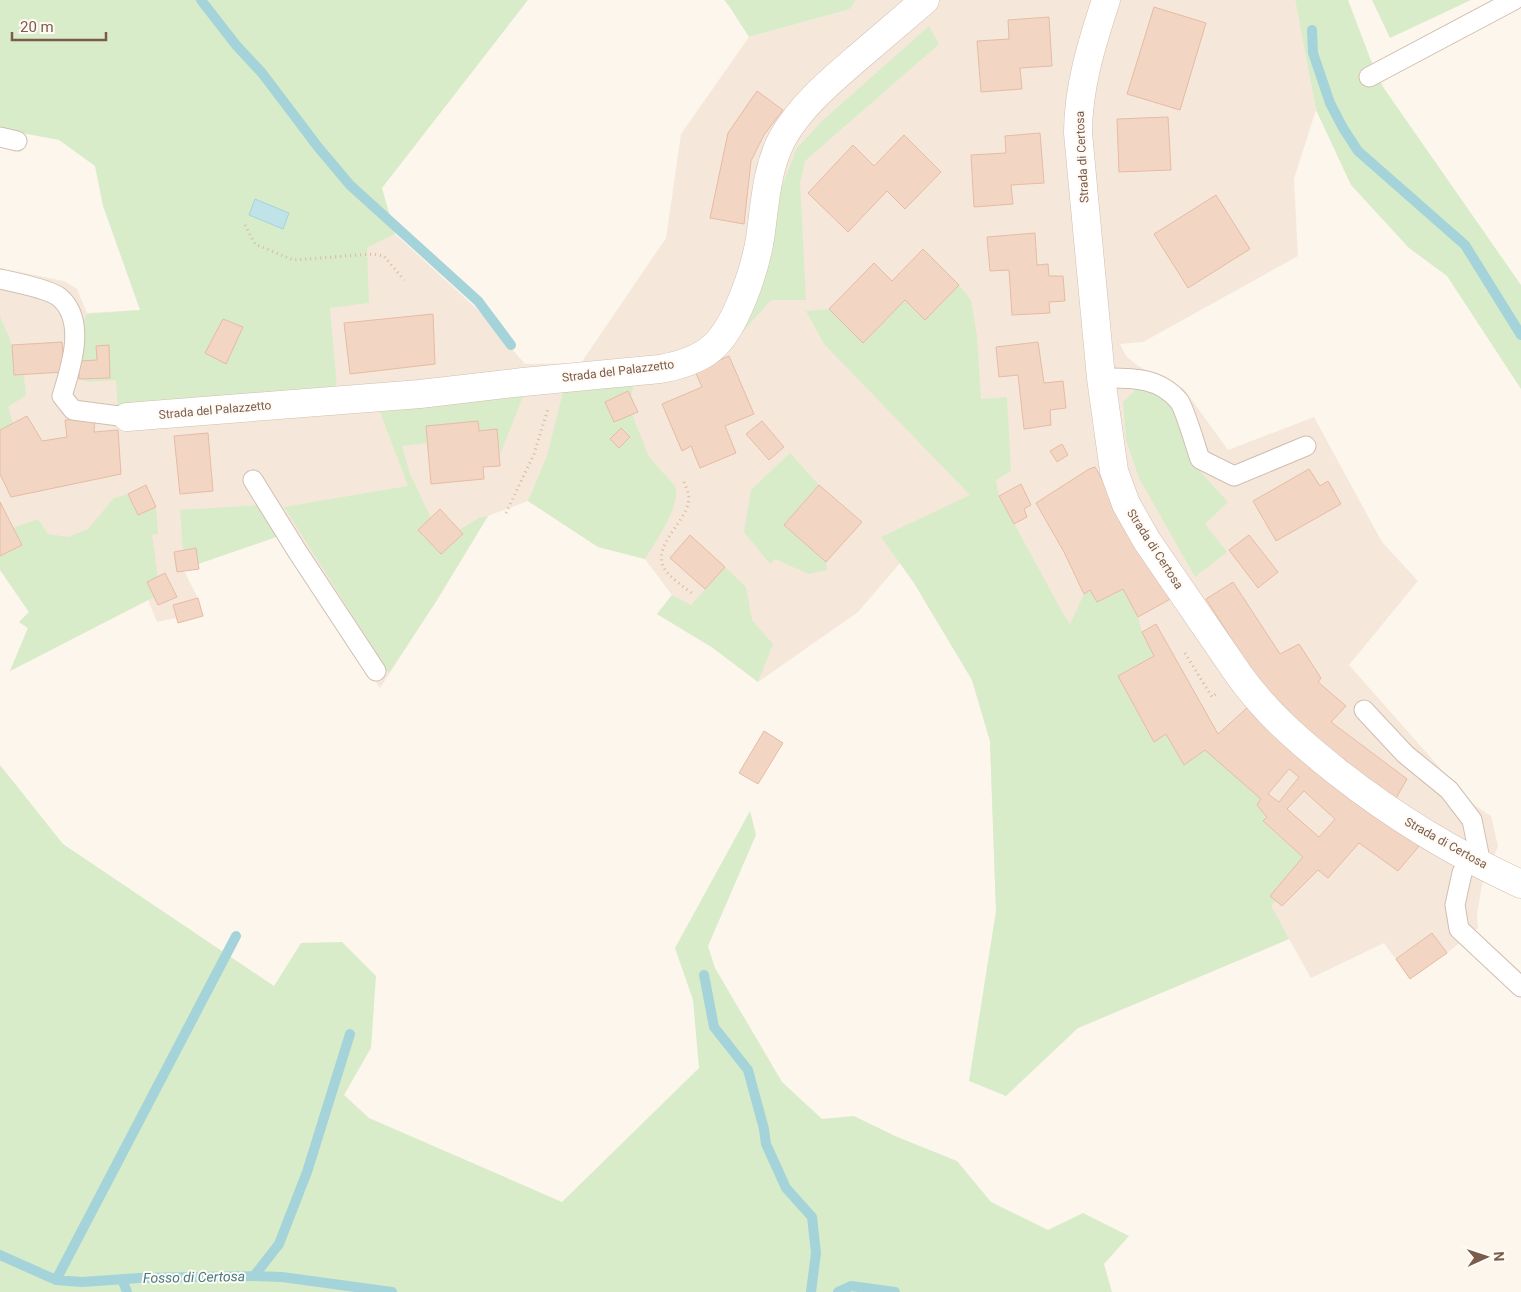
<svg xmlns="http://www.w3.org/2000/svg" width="1521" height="1292" font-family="Roboto,sans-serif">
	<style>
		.residential { fill: #f5e8da }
		.green { fill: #d8ecc9 }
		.water { fill: #bfe3e8; stroke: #a5d3da }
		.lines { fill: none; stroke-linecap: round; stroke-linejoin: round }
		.stream { stroke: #a5d3da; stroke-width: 10 }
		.building { fill: #f3d5c3; stroke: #e6bba3; fill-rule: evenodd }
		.lane-casing { stroke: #d1beb0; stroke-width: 21 }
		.street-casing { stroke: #d1beb0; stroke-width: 29 }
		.path { stroke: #d9b8a5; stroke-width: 3; stroke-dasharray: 1 4; stroke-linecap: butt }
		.lane { stroke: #fff; stroke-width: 19 }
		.street { stroke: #fff; stroke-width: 28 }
		.labels { text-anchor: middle; stroke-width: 4; stroke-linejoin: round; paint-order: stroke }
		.street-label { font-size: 12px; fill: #7a5c4d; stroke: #fffaf3 }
		.water-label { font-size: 14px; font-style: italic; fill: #437c86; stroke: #fffaf3 }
	</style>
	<rect width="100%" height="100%" fill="#fdf6ec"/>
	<path class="residential" d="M856,0H1295L1316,110L1294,179L1298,256L1143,342L1120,344L1126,356L1138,366L1184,389L1228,450L1314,417L1382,542L1418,581L1349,665L1470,802L1491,816L1498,846L1482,885L1477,914L1478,928L1447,953L1410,979L1384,943L1311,978L1289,939L1078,1028L996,911L990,741L972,680L914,583L900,563L858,612L758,682L713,648L657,614L672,595L645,559L598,547L528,501L488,516L437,600L380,688L279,536L198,564L199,569L184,571L198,598L203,616L178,623L176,618L157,622L148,600L10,671L28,628L19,622L29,612L0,570V268L64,281L77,289L87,313L140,310L330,307L367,248L395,234L475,307L525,364L581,363L666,238L681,134L749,37L850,9Z"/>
	<path class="green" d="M0,0H528L382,188L395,234L367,248L369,303L330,308L337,389L118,410L116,380L88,382L76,378L81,325L87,314L140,310L103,206L95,166L59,140L0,129Z
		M724,0H856L850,9L749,37L729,6Z
		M1295,0H1348L1370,58L1383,87L1521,285V389L1447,276L1409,248L1351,185L1316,110Z
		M1372,0H1471L1390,38Z
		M929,26L939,44L805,161L800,183L806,300H771L739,336L768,258L782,186L797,148L822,121Z
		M959,285L971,300L977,336L981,399L1007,397L1011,471L996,480L999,496L1064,615L1070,624L1084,594L1090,590L1097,602L1123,589L1138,617L1142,632L1154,656L1118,676L1153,741L1166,734L1184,765L1205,750L1261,799L1257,805L1267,817L1263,822L1303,857L1270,896L1276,901L1271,905L1289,939L1078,1028L1006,1096L969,1081L996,911L990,741L972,680L914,583L881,537L970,495L824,344L806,311L829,309L863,343L905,300L925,319Z
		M0,316L12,345L14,375H24L26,395L8,407L13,423L0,430Z
		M634,383L631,397L628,391L605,402L614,422L632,414L649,457L675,486C682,504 655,543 645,559L598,547L528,501L547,456L563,392Z
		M1135,390L1156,391L1170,402L1197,468L1228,502L1205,524L1227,552L1195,577L1139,478L1126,440L1123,402Z
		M523,396L500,455L497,429L479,431L477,421L426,426L428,443L402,446L410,474L431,518L418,530L441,554L463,534L459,530L479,518L488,516L437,600L389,673L284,507L408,486L380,412Z
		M790,453L819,485L785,525L826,562L827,570L809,574L775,559L770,564L744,532L751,490Z
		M128,494L138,515L156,507L158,534L152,535L158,577L147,583L154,597L10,671L28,628L19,622L29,612L0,570V556L22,545L13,528L38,519L48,534L68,537L88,529L114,498Z
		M259,505L279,536L198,564L195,548L183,550L180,510Z
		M725,567L746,587L752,620L773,644L758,682L713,648L657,614L672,595L691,605Z
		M0,765L63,844L274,986L301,943L342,942L376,976L371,1048L344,1095L369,1118L562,1202L699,1068L693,1000L675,948L750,811L756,835L708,946L715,968L782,1082L822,1119L854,1116L895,1136L957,1161L991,1202L1048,1230L1083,1213L1129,1236L1104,1264L1112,1292H0Z"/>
	<path class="water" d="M255,199L289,213L283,229L249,215Z"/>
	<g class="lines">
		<path class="stream" d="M201,0L236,45L262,73L318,147L350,185L478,301L511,345
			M1312,30L1313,53L1330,103L1343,128L1358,151L1465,245L1521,335
			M704,975L714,1027L748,1070L764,1129L766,1144L786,1188L812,1217L816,1253L811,1292
			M0,1255L56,1280L82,1282L139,1278L254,1276L282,1277L392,1292
			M254,1276L279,1244L307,1172L350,1034
			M122,1279L127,1292
			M56,1280L236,936
			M838,1292L851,1286L895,1292"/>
	</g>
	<path class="building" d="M1154,7L1206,23L1180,110L1127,94Z
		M1049,17L1052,66L1020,68L1022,89L981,92L977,41L1009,39L1008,20Z
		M757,91L783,110L764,135L751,161L744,224L710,218L728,133Z
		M1168,117L1171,170L1119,172L1117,119Z
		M1040,133L1044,183L1011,185L1013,204L974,207L971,155L1006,153L1005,136Z
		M904,135L941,172L905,209L887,191L848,232L808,193L853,145L874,166Z
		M1216,195L1250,249L1188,288L1154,234Z
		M1035,233L1037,265L1048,264L1049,276H1063L1065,301L1049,302L1050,313L1012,315L1009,270L990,271L987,237Z
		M923,249L959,285L925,320L905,300L863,343L829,309L874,263L892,281Z
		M433,314L435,364L350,374L344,323Z
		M223,319L243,327L226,364L205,353Z
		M62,342L64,372L14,375L12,345Z
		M1038,342L1044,383L1063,381L1066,408L1050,410L1051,425L1024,429L1018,375L999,377L996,347Z
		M109,345L110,378L79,379V361L97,360L96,346Z
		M729,356L754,414L725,426L736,453L700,468L691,446L682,451L662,404L702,387L695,371Z
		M628,391L638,412L614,422L605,402Z
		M27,416L42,441L67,437L65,420L95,419L94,432L118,430L121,474L11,497L0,474V430Z
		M478,421L479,431L497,429L500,466L483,467L484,479L431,484L426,426Z
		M762,421L784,447L769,460L746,434Z
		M621,428L630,437L619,448L610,439Z
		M208,433L213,491L180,494L174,436Z
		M1062,444L1068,455L1057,462L1050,451Z
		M1095,467L1143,553L1174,597L1138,617L1123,589L1097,602L1090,590L1084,594L1064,552L1036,503L1089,469Z
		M1309,469L1320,486L1328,481L1341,504L1276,541L1253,501Z
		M1021,484L1031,505L1024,509L1027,517L1014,524L999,496Z
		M146,485L156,507L138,515L128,494Z
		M819,485L862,522L826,562L784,525Z
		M0,502L22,545L0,556Z
		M440,509L463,534L441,554L418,530Z
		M690,535L725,567L705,589L670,558Z
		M1249,535L1278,572L1258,588L1229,550Z
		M196,548L199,569L177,572L174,552Z
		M165,573L177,597L158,605L147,582Z
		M1233,582L1280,654L1299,644L1321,678L1318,682L1346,706L1331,722L1407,779L1395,800L1301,729L1259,682L1206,599Z
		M198,598L203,616L178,623L173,605Z
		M1156,624L1218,734L1248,707L1420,845L1398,871L1359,843L1328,878L1318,870L1282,906L1270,896L1303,857L1263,821L1267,817L1257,805L1261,799L1205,750L1184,765L1166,734L1154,742L1118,676L1154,656L1142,632ZM1289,769L1299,777L1279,802L1268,794ZM1304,791L1335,819L1319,837L1287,809Z
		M764,731L783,743L758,784L739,773Z
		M1432,933L1447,953L1410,979L1396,959Z"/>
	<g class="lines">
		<g class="lane-casing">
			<path id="lane" d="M1369,77L1514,0
				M0,137L17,141
				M0,279C14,282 49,289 59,297C87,320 71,367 62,396L73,410L127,417
				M1101,378C1130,378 1158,376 1179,401C1185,409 1196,448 1200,459L1234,476L1306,446
				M253,480L297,551L376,671
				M1364,710L1405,754L1449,790L1472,820L1481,864
				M1470,858L1462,873L1455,905L1459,929L1521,987"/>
		</g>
		<g class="street-casing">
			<path id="street" d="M1106,0C1092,43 1078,87 1078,133L1101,378L1114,471L1126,504L1147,541L1239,675C1267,714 1299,741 1336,771C1393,816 1455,854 1521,884
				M127,417L420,394L523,382L660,369C677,366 698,360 712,348C736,328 755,269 760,239C765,205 766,170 782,139C801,105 833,79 862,54C883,36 904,18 925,0"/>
		</g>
		<path class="path" d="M245,225L255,244L293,260L373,254L384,256L404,280
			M684,482C687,489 690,496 688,504C684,523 652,547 664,568C668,576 685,588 693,594
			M506,513L534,454L548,409
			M1185,653L1212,697L1217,693"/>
		<use href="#lane" class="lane"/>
		<use href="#street" class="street"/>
	</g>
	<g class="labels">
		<g class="street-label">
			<text transform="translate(1082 157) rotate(-93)" y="4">Strada di Certosa</text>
			<text transform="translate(618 371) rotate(-7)" y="4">Strada del Palazzetto</text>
			<text transform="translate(215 410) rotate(-5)" y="4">Strada del Palazzetto</text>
			<text transform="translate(1155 549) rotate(57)" y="4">Strada di Certosa</text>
			<text transform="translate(1446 843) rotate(29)" y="4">Strada di Certosa</text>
		</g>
		<g class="water-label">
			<text transform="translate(194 1277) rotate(-1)" y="5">Fosso di Certosa</text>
		</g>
	</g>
	<g transform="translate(1486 1257) rotate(87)" stroke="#fffaf3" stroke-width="4" paint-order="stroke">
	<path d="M0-4L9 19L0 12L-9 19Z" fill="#7a5c4d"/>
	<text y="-8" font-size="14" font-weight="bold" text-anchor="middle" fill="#7a5c4d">N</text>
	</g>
	<path d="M12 32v8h94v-8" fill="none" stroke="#7a5c4d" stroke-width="2.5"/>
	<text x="20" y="32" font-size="15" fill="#7a5c4d" stroke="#fffaf3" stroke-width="4" paint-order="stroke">20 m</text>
</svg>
